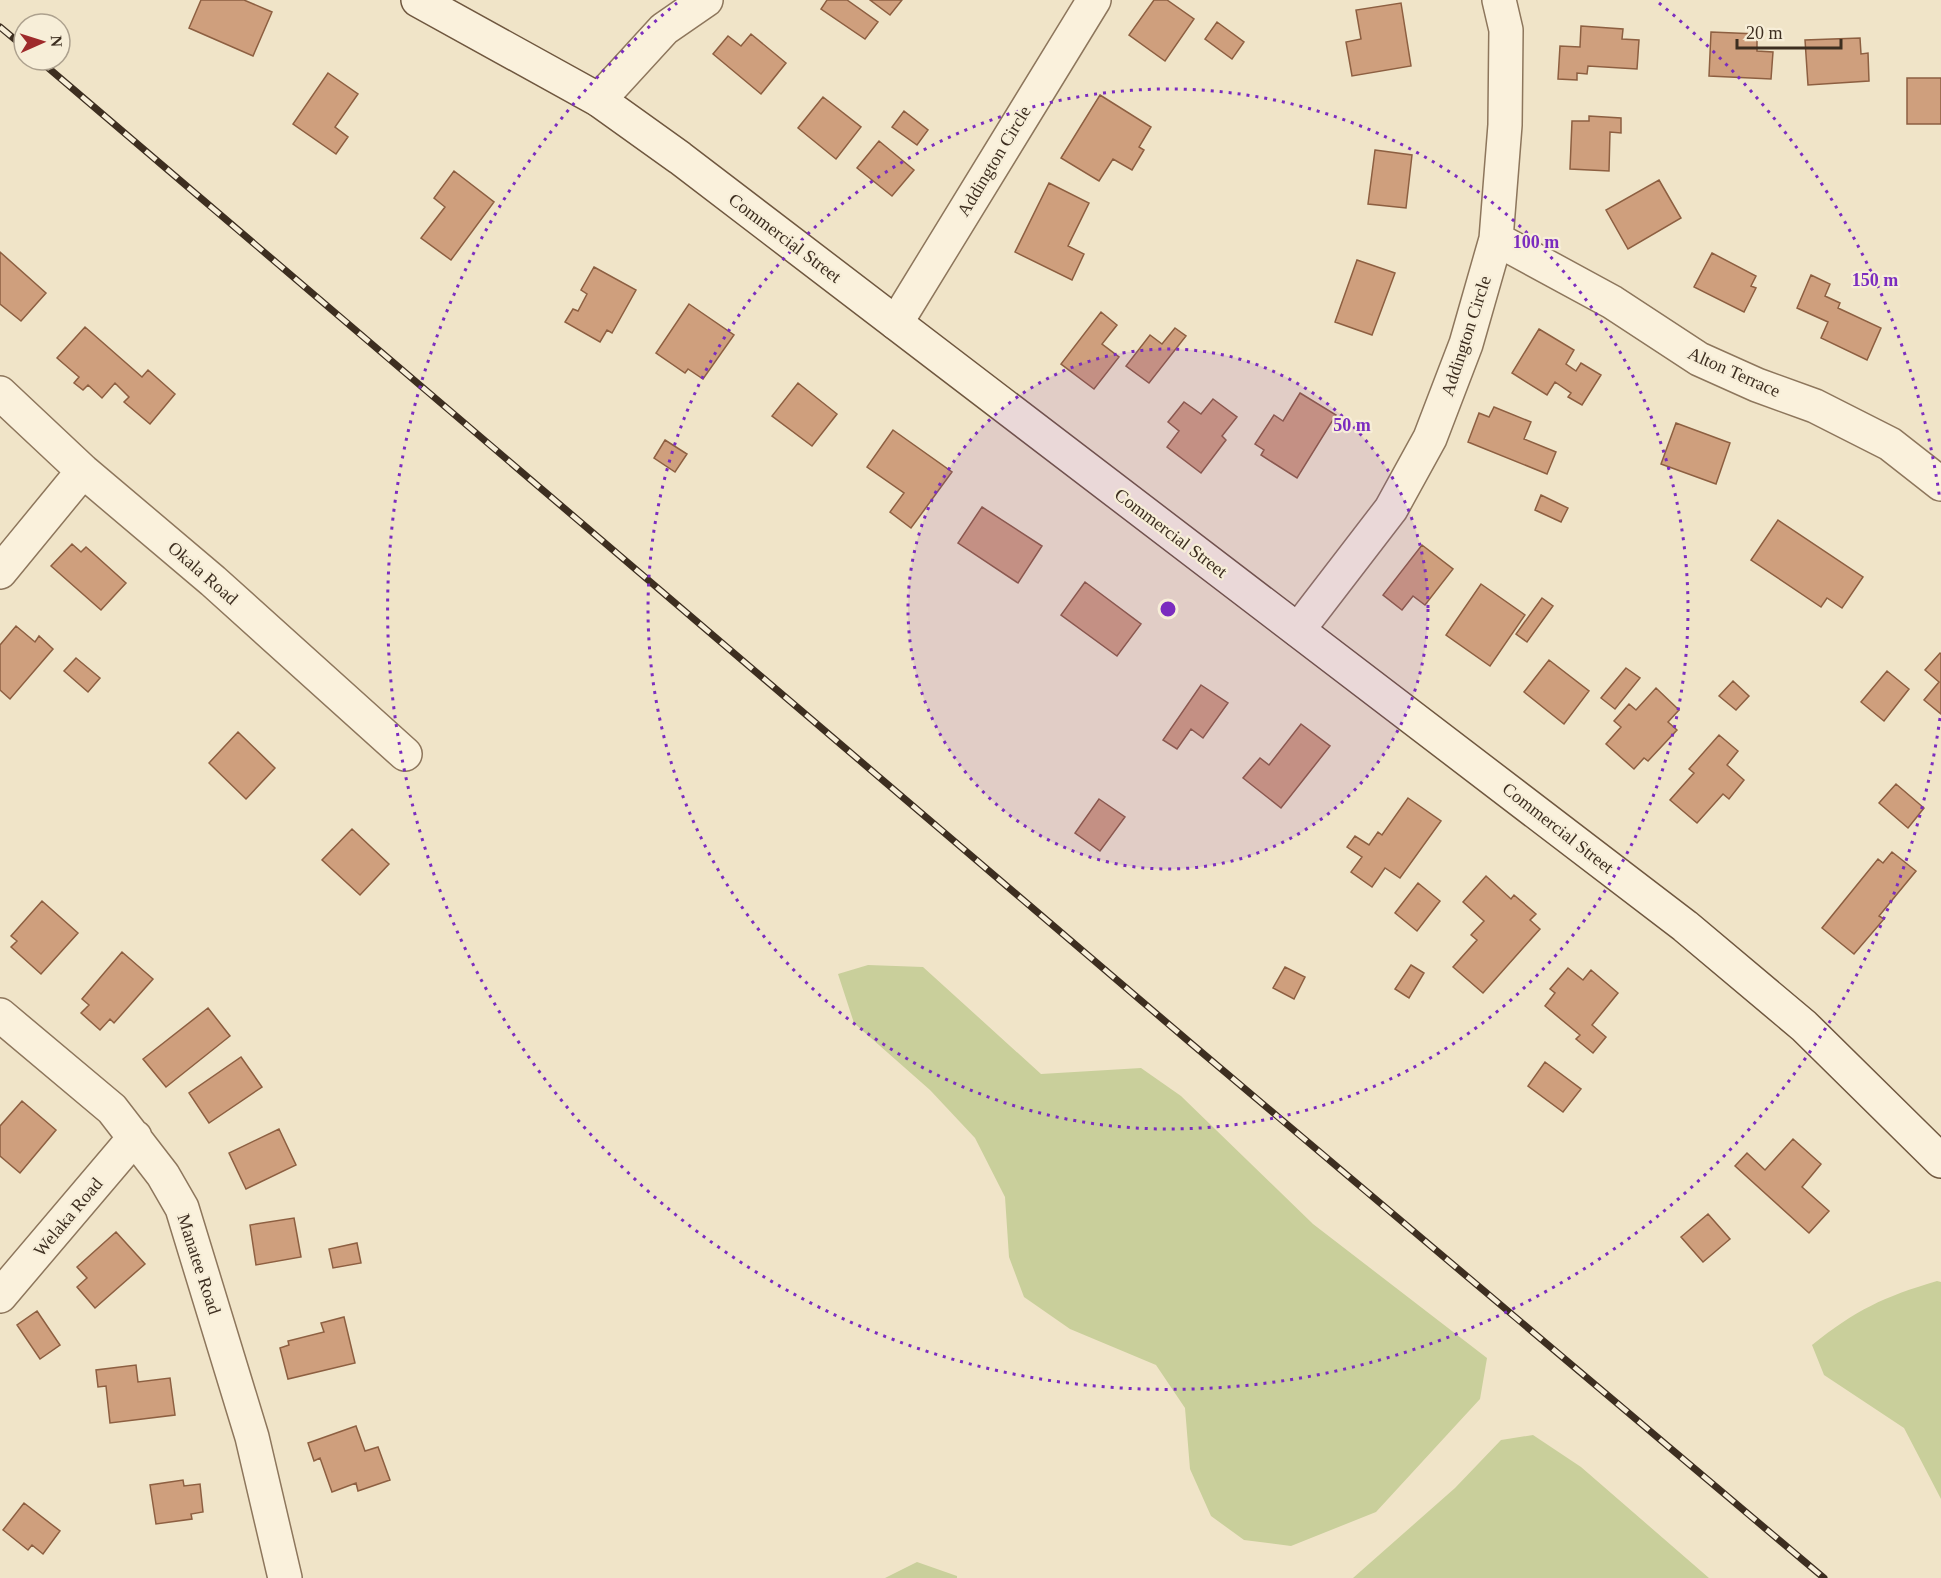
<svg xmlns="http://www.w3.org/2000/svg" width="1941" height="1578" font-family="'Times New Roman',serif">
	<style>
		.green { fill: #c9cf9b }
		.building { fill: #cf9f7d; stroke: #8d5f41; stroke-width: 1.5 }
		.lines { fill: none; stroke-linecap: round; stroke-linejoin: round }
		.street-casing { stroke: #8d765c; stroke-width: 36 }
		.secondary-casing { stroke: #6f573f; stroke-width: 36 }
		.street { stroke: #faf1dc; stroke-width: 33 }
		.secondary { stroke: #faf1dc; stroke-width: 33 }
		.rail-casing { stroke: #3d2e20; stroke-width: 7 }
		.rail { stroke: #f7eed8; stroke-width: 4.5; stroke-dasharray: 14; stroke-linecap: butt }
		.ring { fill: none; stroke: #7b2cbf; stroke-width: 3; stroke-dasharray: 3 6 }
		.labels { text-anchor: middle; stroke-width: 4.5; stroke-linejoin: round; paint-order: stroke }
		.street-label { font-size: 18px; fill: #3d2e20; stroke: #f7eed8 }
		.centre { fill: #7b2cbf; stroke: #f7eed8; stroke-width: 3 }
		.ring-label { font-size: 18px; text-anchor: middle; font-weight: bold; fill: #7b2cbf; stroke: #f7eed8; stroke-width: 4.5; stroke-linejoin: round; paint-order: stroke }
	</style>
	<rect width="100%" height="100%" fill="#f0e4c8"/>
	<path class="green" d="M868,965L923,967L1041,1074L1141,1068L1181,1096L1313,1224L1487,1358L1480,1399L1376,1512L1291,1546L1244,1540L1211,1516L1190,1469L1185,1408L1156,1365L1070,1329L1024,1297L1009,1257L1005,1197L975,1138L930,1090L854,1023L838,974Z
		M1937,1281L1941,1282V1499L1904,1428L1824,1375L1812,1345C1856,1310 1883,1297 1937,1281Z
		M1533,1435L1581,1467L1709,1578H1353L1455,1488L1501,1440Z
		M917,1562L957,1576V1578H885Z"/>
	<path class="building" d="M201,0H244L272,12L253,56L189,28Z
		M827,0H847L878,22L865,39L821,9Z
		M870,0H902L890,15Z
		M1154,0H1167L1194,19L1165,61L1129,35Z
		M1401,3L1411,66L1352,76L1346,42L1361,39L1356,10Z
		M1217,22L1244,42L1232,59L1205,39Z
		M1581,26L1623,29L1622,39L1639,40L1637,69L1588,66L1587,74L1577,73V80L1558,79L1560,46L1580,47Z
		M1711,32L1757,34V51L1773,52L1771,79L1709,76Z
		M751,34L786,63L761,94L713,54L728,36L741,46Z
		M1860,38L1861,54L1868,53L1869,81L1808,85L1805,40Z
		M328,73L358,94L335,127L348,137L336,154L293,124Z
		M1907,78H1941V124H1907Z
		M1100,95L1151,127L1139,147L1144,150L1132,170L1113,159L1099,181L1061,158Z
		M823,97L861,127L836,159L798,128Z
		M904,111L928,130L917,145L892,127Z
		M1589,116L1621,118V133L1610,132L1609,171L1570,169L1572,121H1589Z
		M879,141L914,170L892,196L857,168Z
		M1375,150L1412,155L1406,208L1368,204Z
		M454,171L494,202L451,260L421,238L445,207L434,198Z
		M1659,180L1681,218L1628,249L1606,210Z
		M1049,183L1089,203L1068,246L1084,254L1072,280L1015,252Z
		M0,252L46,293L21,321L0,304Z
		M1712,253L1756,276L1751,286L1756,288L1744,312L1694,287Z
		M1357,260L1395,273L1372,335L1335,322Z
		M594,267L636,290L612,333L607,330L600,342L565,322L573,309L578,311L587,294L581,290Z
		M1811,275L1830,284L1825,296L1840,303L1838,308L1881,328L1867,360L1821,338L1828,322L1797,308Z
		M689,304L734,335L703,379L688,369L685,373L656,353Z
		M1101,312L1117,325L1102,344L1119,357L1094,389L1061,364Z
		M85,327L142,377L148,370L175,394L150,424L124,402L129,397L115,383L102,398L88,385L83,390L74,383L79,377L57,358Z
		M1175,328L1186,336L1149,383L1126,366L1150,335L1162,344Z
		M1539,329L1574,350L1566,364L1576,371L1581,363L1601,375L1582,405L1568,397L1571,393L1555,382L1547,395L1512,373Z
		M798,383L837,414L812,446L772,416Z
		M1300,393L1336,415L1297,478L1261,455L1264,450L1255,444L1274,415L1283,421Z
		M1213,399L1237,417L1222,436L1226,440L1201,473L1167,447L1179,431L1168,422L1184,402L1201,414Z
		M1494,407L1531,422L1524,439L1556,452L1547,474L1468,442L1479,413L1489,417Z
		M1676,423L1730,443L1716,484L1661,464Z
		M893,430L952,472L911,528L890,512L904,493L867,467Z
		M665,440L687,454L675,472L654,458Z
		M1541,495L1568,508L1561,522L1535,510Z
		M982,507L1042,546L1018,583L958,543Z
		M1778,520L1863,577L1842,608L1827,598L1821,607L1751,560Z
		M72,544L81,552L86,547L126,583L101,610L51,566Z
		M1422,545L1453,569L1425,605L1413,596L1402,610L1383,595Z
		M1085,582L1141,624L1117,656L1061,615Z
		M1481,584L1525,615L1490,666L1446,635Z
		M1542,598L1553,606L1527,642L1516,634Z
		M16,626L35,642L39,636L53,649L10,699L0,690V645Z
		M1940,653L1941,654V714L1924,700L1939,682L1925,670Z
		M76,658L100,678L88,692L64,671Z
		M1549,660L1589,691L1564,724L1524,692Z
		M1626,668L1640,678L1615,709L1601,698Z
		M1887,671L1909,689L1884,721L1861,702Z
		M1733,681L1749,696L1736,710L1719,696Z
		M1201,685L1228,703L1203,738L1191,729L1177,749L1163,740Z
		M1656,688L1679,710L1668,722L1677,730L1648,761L1644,758L1634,769L1606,744L1621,727L1614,721L1629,704L1636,710Z
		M1301,724L1330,746L1281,808L1243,778L1260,758L1269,765Z
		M238,732L275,768L246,799L209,763Z
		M1719,735L1738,751L1727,765L1744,780L1729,799L1723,794L1697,823L1670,800L1694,773L1689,769Z
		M1896,784L1924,808L1908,828L1879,803Z
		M1408,798L1441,821L1400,878L1385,868L1372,887L1351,872L1362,857L1347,847L1355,836L1369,845L1378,832L1382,835Z
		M1099,799L1125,817L1100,851L1075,833Z
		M352,829L389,864L360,895L322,860Z
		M1892,852L1916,871L1879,916L1884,919L1854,954L1822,928L1878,859L1883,863Z
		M1486,876L1511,899L1514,895L1536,914L1530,920L1540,929L1483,993L1453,967L1477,940L1471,935L1484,921L1463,902Z
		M1418,883L1440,901L1417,931L1395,913Z
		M42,901L78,933L41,974L11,947L17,941L11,936Z
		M122,952L153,979L114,1023L110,1019L100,1030L81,1013L89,1005L82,999Z
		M1411,965L1424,973L1409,998L1395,989Z
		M1285,967L1305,977L1294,999L1273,988Z
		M1568,968L1583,980L1591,970L1618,993L1592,1025L1606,1037L1593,1053L1576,1039L1580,1035L1545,1006L1555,993L1550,989Z
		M208,1008L230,1036L166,1087L143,1059Z
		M241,1057L262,1087L209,1123L189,1093Z
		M1545,1062L1581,1089L1563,1112L1528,1086Z
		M22,1101L56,1130L20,1173L0,1156V1126Z
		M279,1129L296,1165L246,1189L229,1153Z
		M1793,1139L1821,1164L1802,1187L1829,1211L1809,1233L1735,1166L1747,1153L1765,1170Z
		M1708,1214L1730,1239L1703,1262L1681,1237Z
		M294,1218L301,1257L256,1265L250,1225Z
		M116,1232L145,1264L95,1308L77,1287L87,1278L77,1267Z
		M357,1243L361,1263L333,1268L329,1249Z
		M37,1311L60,1345L40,1359L17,1325Z
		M344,1317L355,1363L288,1379L280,1348L289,1345L288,1341L324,1332L321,1323Z
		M136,1365L138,1382L170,1378L175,1415L110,1423L106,1386L98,1387L96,1370Z
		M356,1426L365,1451L378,1447L390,1480L358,1491L356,1483L332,1492L320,1458L314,1461L308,1443Z
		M183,1480L184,1486L200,1484L203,1512L191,1514L192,1519L156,1524L150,1485Z
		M24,1503L60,1531L43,1554L32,1545L28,1550L3,1530Z"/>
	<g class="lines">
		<g class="street-casing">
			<path id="street" d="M599,100L664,29L706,0
				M1496,239L1612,302L1699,359L1757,385L1815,406L1890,444L1941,484
				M896,323L1094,0
				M0,393L83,471L213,581L405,754
				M0,572L83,471
				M1298,630L1391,509L1430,438L1466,344L1496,239L1505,125L1506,30L1499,0
				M0,1015L112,1109L163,1175L182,1208L252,1437L285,1578
				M0,1296L135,1137"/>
		</g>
		<g class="secondary-casing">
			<path id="secondary" d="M418,0L599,100L680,158L1685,926L1804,1026L1941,1161"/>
		</g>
		<use href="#street" class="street"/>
		<use href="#secondary" class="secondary"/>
		<g class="rail-casing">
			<path id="rail" d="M0,27L24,47
				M39,60L1193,1045L1824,1578"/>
		</g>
		<use href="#rail" class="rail"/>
	</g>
	<circle cx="1168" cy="609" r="260" fill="#7b2cbf" fill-opacity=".12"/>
	<g class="ring">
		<circle cx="1168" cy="609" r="260"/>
		<circle cx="1168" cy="609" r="520"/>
		<path d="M1940 718A780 780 0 1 1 677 3M1659 3A780 780 0 0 1 1940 500"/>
	</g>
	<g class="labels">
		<g class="street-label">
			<text transform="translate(994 161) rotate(-59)" y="6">Addington Circle</text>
			<text transform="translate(785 238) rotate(37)" y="6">Commercial Street</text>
			<text transform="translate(1466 336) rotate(-72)" y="6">Addington Circle</text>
			<text transform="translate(1734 372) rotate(24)" y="6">Alton Terrace</text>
			<text transform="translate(1171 533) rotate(37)" y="6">Commercial Street</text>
			<text transform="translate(203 573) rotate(41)" y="6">Okala Road</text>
			<text transform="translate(1558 828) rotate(38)" y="6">Commercial Street</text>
			<text transform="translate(68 1217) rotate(-50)" y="6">Welaka Road</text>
			<text transform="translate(199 1264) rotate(72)" y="6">Manatee Road</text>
		</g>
	</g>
	<circle cx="1168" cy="609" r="9" class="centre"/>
	<g class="ring-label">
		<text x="1536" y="248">100 m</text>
		<text x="1875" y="286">150 m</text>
		<text x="1352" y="431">50 m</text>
	</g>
	<g transform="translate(42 42) rotate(87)"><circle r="28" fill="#f7eed8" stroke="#ada18e" stroke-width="1.5"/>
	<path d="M0-4.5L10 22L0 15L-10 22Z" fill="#9e2a2b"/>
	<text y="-9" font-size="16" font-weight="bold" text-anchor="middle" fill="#3d2e20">N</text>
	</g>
	<path d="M1737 39v9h104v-9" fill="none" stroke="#3d2e20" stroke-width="3"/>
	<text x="1746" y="39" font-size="18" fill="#3d2e20" stroke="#f7eed8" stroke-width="4.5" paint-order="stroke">20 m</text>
</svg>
